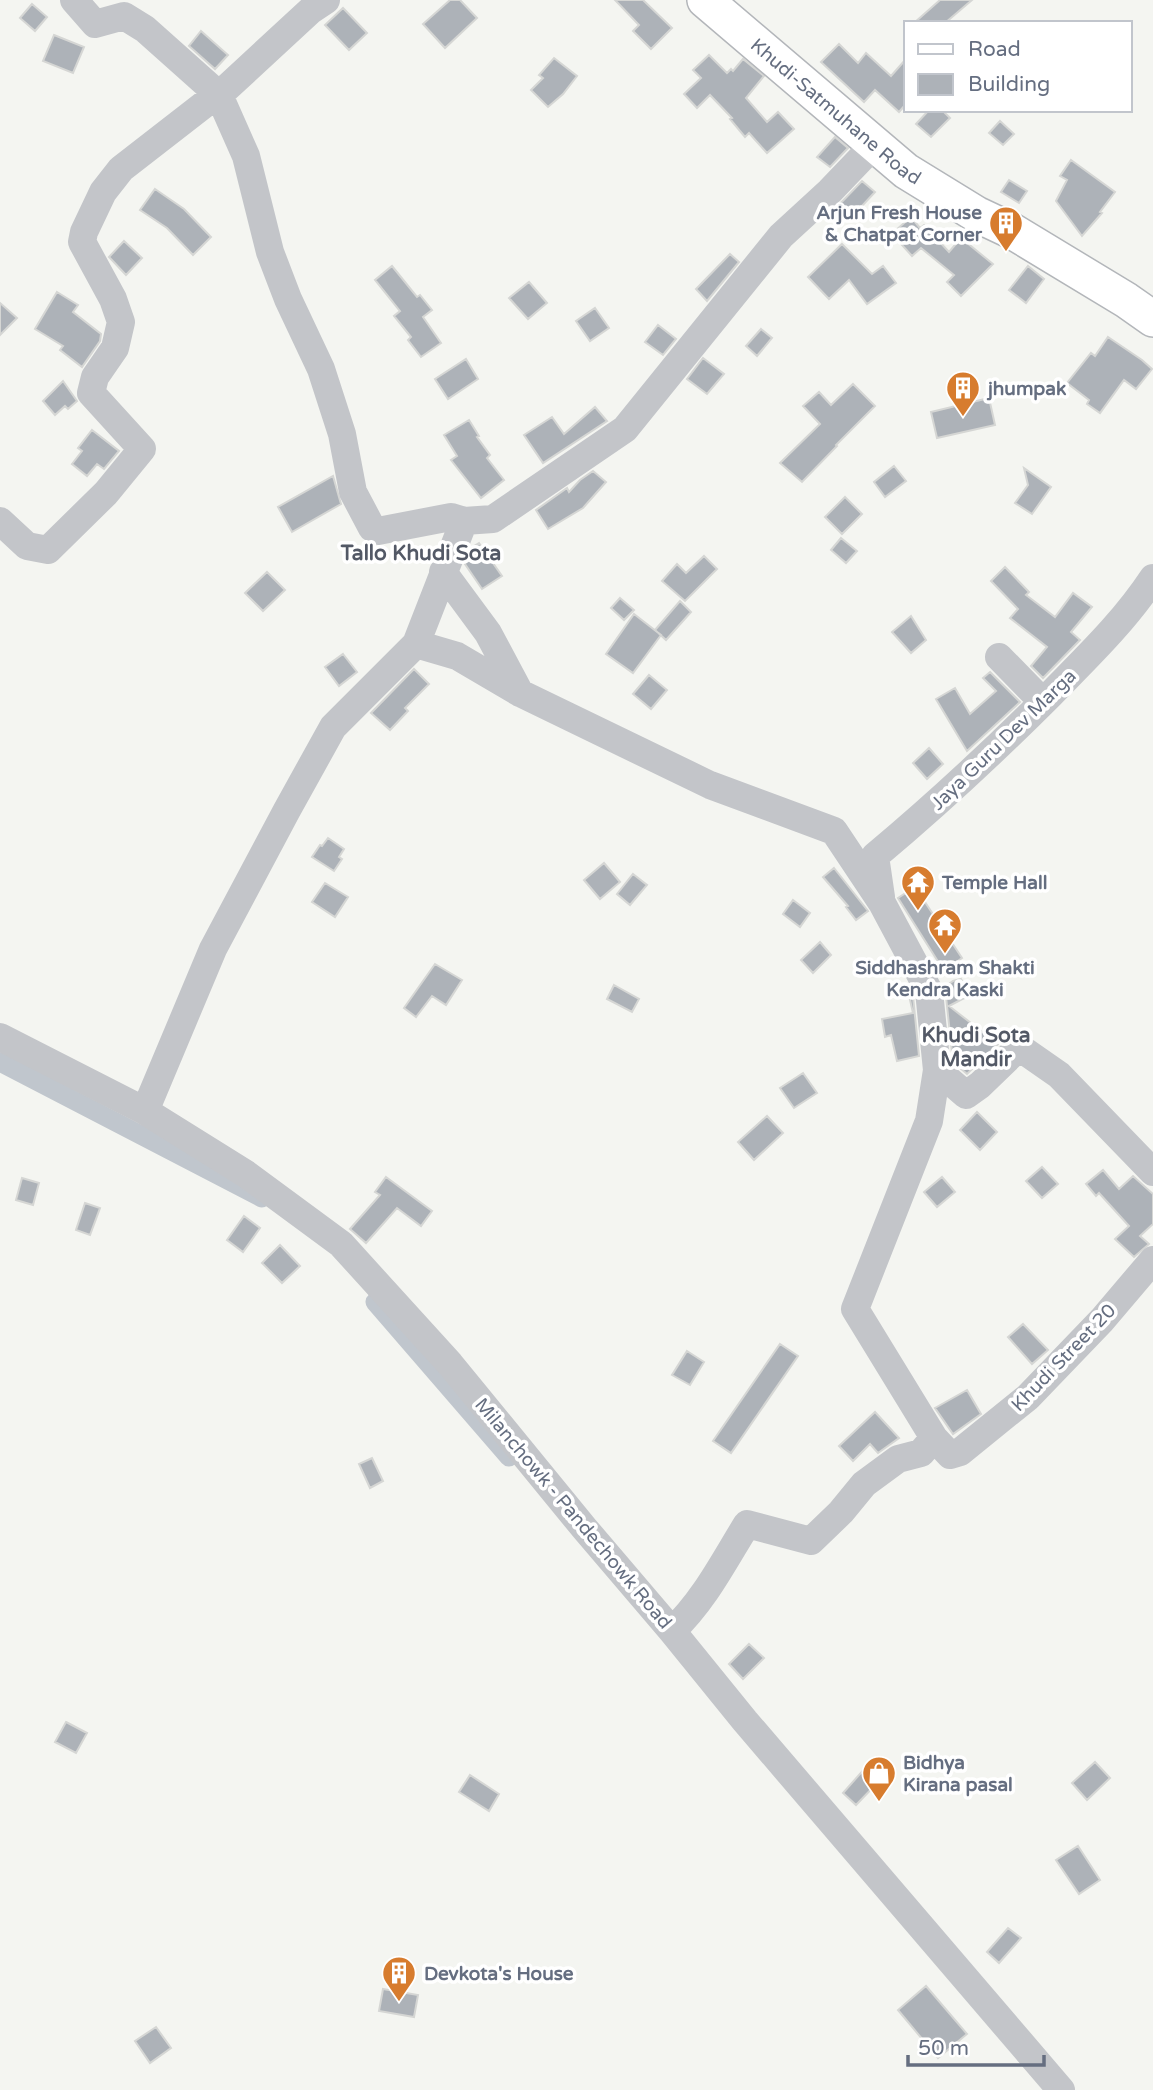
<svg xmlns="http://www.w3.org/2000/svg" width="1153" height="2090" font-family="'Varela Round',sans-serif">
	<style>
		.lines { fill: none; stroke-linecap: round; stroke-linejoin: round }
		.canal { stroke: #c0c6cd; stroke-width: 19 }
		.building { fill: #adb2b8; stroke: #d5d6d4; stroke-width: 2 }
		.major-casing { stroke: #b3b6ba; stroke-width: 38 }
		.minor { stroke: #c3c5c9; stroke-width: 28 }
		.major { stroke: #fff; stroke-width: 35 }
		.labels { text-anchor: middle; stroke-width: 7; stroke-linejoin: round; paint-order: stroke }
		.street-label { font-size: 19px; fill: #656e80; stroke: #fff }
		.poi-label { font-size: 19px; font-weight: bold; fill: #656e80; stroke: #fff; text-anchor: start }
		.neighbourhood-label { font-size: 21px; font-weight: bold; fill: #535966; stroke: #fff }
	</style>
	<rect width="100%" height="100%" fill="#f4f5f1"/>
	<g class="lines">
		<path class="canal" d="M0,1062L262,1198
			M375,1302L509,1457"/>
	</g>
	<path class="building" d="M450,0H460L477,18L445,48L423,24Z
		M615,0H643L672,28L651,49L633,31L639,25Z
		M940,0H972L945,23H914Z
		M32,4L47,17L35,31L20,18Z
		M343,8L367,33L349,50L325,25Z
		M201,31L228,55L215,69L189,46Z
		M54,35L84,47L73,73L43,61Z
		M839,44L858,63L866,53L891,76L906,59V104L899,112L875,90L864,102L821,62Z
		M709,55L727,73L731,69L733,71L743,59L764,76L746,98L767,122L778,112L794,129L767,153L749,133L745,137L730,119L732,118L710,95L697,108L684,94L701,78L693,70Z
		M554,58L577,76L563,94L548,107L531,90L543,78L539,75Z
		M929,110H942L950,118L931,137L916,124Z
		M1000,121L1014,134L1003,145L989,133Z
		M835,137L848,148L830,167L817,157Z
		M1071,160L1115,192L1100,212L1102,213L1082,236L1056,201L1067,180L1060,176Z
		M1009,180L1027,191L1019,203L1001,192Z
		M862,181L875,192L848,221L834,210Z
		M155,189L184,209L211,237L193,255L167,228L140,210Z
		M911,217L920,228L924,225L949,252L961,238L993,264L961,296L947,282L954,275L921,248L912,256L901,244L905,241L896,230Z
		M124,241L142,258L126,275L109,257Z
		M842,244L872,274L883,266L896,283L867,304L849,280L829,299L808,277Z
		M730,254L739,262L707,301L696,289Z
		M392,266L417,297L420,295L432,310L423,317L441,343L421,357L408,340L411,337L394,316L400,311L375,280Z
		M1028,266L1044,279L1026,303L1009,290Z
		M529,282L547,303L528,319L509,298Z
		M57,292L78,305L73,312L101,334L100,341L82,367L60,350L63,346L35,329Z
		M0,303L17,318L0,335Z
		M595,308L609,328L590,341L576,321Z
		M658,325L676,339L663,355L645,342Z
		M761,329L772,338L757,356L746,346Z
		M1108,337L1142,360L1152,369L1136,389L1124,380L1100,413L1087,404L1089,400L1067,383L1091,353L1095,356Z
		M703,358L724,374L707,394L687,379Z
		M466,359L478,379L448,399L435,379Z
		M63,381L77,401L68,409L65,406L55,415L43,401Z
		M853,384L875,406L836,445L837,446L802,482L780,463L820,424L803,406L819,392L831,405Z
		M989,398L995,425L937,438L931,412Z
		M595,407L607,421L543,463L524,435L552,417L564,434Z
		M469,420L479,436L477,437L490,455L487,458L504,480L481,498L451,460L457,456L444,435Z
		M92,430L119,451L104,469L97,464L87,476L72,464L82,451L78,448Z
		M894,466L906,481L885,497L874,482Z
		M1024,468L1051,487L1032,514L1015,503L1028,485Z
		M593,471L606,482L583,508L548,529L536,510L567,488L569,492L580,480Z
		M333,476L341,504L292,532L278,507Z
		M845,497L862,514L842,534L825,517Z
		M841,538L857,551L846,563L831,550Z
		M479,543L502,576L482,589L465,564L471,548Z
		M704,556L717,569L685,601L662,581L677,564L686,573Z
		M1005,567L1029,592L1026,595L1055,617L1073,593L1092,607L1071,632L1080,640L1043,678L1031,666L1047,647L1010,618L1018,609L991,581Z
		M267,572L285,590L263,611L245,593Z
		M620,598L634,610L624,620L611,608Z
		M680,601L691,612L666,640L655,630Z
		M634,614L661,635L633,673L606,654Z
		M911,616L926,640L911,653L892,632Z
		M343,654L357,672L339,686L325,667Z
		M414,669L429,684L405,708L408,711L390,730L371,713Z
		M990,672L1020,702L967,751L936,699L955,688L970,714L996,691L983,678Z
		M649,675L667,690L651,709L633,694Z
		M929,748L943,764L927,779L913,763Z
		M328,838L344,849L339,857L342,859L334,871L312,857L320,845L322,846Z
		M604,863L620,882L600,899L584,880Z
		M834,868L868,911L856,920L846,907L848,906L823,877Z
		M633,874L647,885L630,905L617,894Z
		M325,883L348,897L335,917L312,902Z
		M915,887L962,958L944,971L898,898Z
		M793,900L810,913L800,927L783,914Z
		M820,942L831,955L813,973L801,960Z
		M435,964L462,980L446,1005L432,996L416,1017L404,1008Z
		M961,979L970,995L949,1006L998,1044L967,1074L953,1062L945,987L953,981Z
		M614,985L639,999L632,1012L607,999Z
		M908,991L913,996L919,1056L897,1061L891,1035L885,1037L882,1019L913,1013Z
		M803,1073L817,1093L794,1108L780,1088Z
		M977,1112L997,1132L980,1150L960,1130Z
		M767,1116L783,1133L754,1160L738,1142Z
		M1042,1167L1058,1184L1042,1198L1026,1181Z
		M1103,1170L1119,1189L1133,1176L1153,1194V1224L1140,1236L1149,1244L1134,1257L1115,1239L1129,1226L1099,1193L1096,1196L1086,1184Z
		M386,1177L432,1211L421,1226L397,1208L366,1243L350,1229L380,1195L375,1192Z
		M942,1177L955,1192L937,1207L924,1192Z
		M22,1178L39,1183L33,1205L16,1200Z
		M85,1203L100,1208L90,1235L76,1230Z
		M244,1216L260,1228L243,1252L227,1240Z
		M280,1245L300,1266L282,1283L262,1263Z
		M1023,1324L1048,1350L1032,1364L1008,1337Z
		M780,1344L798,1356L731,1453L713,1441Z
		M687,1351L704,1362L690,1385L672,1375Z
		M967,1390L981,1414L953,1434L935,1408Z
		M875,1412L899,1438L878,1453L870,1444L853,1461L839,1446Z
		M372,1458L383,1481L370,1488L359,1464Z
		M749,1644L764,1658L743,1679L729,1664Z
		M66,1722L87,1733L76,1753L55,1742Z
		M1095,1762L1110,1778L1087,1800L1072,1783Z
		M867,1766L881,1779L856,1805L843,1793Z
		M470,1775L499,1794L489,1811L459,1792Z
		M1078,1846L1100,1880L1079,1894L1056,1860Z
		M1008,1928L1021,1938L999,1963L987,1952Z
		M926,1986L967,2034L938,2058L898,2010Z
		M383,1989L418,1995L414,2017L379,2011Z
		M156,2027L171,2048L150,2063L135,2041Z"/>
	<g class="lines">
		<g class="major-casing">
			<g id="major">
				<path id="s1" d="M705,0L906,171L976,214L1012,231L1126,300L1153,319"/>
			</g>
		</g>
		<path class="minor" d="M74,0L95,24L124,16L145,29L219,95L311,10L326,0
			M0,521L27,546L48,550L106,493L142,449L91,393L95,377L115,348L121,322L113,299L82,242L84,232L103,192L121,169L206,103L219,95L246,156L270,252L288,299L321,369L342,434L353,492L372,528L378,531L451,517L464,521
			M443,572L488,633L520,693
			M416,644L457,656L520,693L710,785L834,831L882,903L929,991L937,1070L929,1121L855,1309L934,1438L950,1455L960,1452L1028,1397L1102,1320L1153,1260
			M999,657L1043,702
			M881,897L875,856C936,805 994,751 1050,695C1086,658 1124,622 1153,578
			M0,1037L145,1111L246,1174L341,1244L450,1364L585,1529L672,1631L745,1721L1061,2090
			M937,1070L966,1095L980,1085L1014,1052H1026L1059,1075L1153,1172
			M145,1111L213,949L287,810L333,727L416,644L464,521L493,519L625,429L781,236L830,191L874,145
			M672,1631C704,1601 724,1561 747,1524L811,1541L841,1512L864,1484L898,1459L921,1453L934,1438"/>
		<use href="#major" class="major"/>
	</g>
	<defs>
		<g id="building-pin" transform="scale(1.75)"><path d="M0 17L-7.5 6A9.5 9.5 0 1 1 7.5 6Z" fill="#d77c2e" stroke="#fff"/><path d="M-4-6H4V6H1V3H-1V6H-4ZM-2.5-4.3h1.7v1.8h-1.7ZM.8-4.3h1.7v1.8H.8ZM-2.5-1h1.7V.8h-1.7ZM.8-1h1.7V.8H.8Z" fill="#fff"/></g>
		<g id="temple-pin" transform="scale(1.75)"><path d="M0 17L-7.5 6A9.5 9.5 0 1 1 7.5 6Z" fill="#d77c2e" stroke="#fff"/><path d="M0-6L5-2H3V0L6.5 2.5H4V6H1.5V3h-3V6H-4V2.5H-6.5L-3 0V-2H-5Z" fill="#fff"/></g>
		<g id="shop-pin" transform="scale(1.75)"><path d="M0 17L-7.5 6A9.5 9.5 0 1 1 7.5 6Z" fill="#d77c2e" stroke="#fff"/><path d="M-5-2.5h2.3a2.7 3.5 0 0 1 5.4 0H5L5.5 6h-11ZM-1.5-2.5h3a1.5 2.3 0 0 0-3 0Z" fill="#fff"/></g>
	</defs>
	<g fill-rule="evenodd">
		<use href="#building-pin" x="1006" y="223"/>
		<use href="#building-pin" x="963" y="388"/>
		<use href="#temple-pin" x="918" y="882"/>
		<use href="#temple-pin" x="945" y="925"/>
		<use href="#shop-pin" x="879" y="1773"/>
		<use href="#building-pin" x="399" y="1973"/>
	</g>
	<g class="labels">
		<g class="street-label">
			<text dy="7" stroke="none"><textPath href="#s1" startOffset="172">Khudi-Satmuhane Road</textPath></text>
			<text transform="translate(1003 739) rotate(-44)" y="7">Jaya Guru Dev Marga</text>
			<text transform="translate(1063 1357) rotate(-46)" y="7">Khudi Street 20</text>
			<text transform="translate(574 1513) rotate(50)" y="7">Milanchowk - Pandechowk Road</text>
		</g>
		<g class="poi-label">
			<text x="982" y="219" text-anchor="end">Arjun Fresh House<tspan x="982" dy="22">&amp; Chatpat Corner</tspan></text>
			<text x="988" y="395">jhumpak</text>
			<text x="942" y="889">Temple Hall</text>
			<text x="945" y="974" text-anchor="middle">Siddhashram Shakti<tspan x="945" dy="22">Kendra Kaski</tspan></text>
			<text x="903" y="1769">Bidhya<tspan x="903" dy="22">Kirana pasal</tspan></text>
			<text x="424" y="1980">Devkota's House</text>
		</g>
		<g class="neighbourhood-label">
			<text x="421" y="560">Tallo Khudi Sota</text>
			<text x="976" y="1042">Khudi Sota<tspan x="976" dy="24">Mandir</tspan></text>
		</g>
	</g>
	<rect x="904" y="21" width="228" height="91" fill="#ffffff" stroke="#c1c5cc" stroke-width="2"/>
	<rect x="918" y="44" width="35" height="10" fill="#ffffff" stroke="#c1c5cc" stroke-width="2"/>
	<text x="968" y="56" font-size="21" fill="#656e80">Road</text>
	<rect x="918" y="74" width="35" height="21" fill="#adb2b8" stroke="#c1c5cc" stroke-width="2"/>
	<text x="968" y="91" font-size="21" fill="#656e80">Building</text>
	<path d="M908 2055v10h136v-10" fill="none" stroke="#656e80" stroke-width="3.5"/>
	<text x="918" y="2055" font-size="21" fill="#656e80" stroke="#ffffff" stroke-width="5" paint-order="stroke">50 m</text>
</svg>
